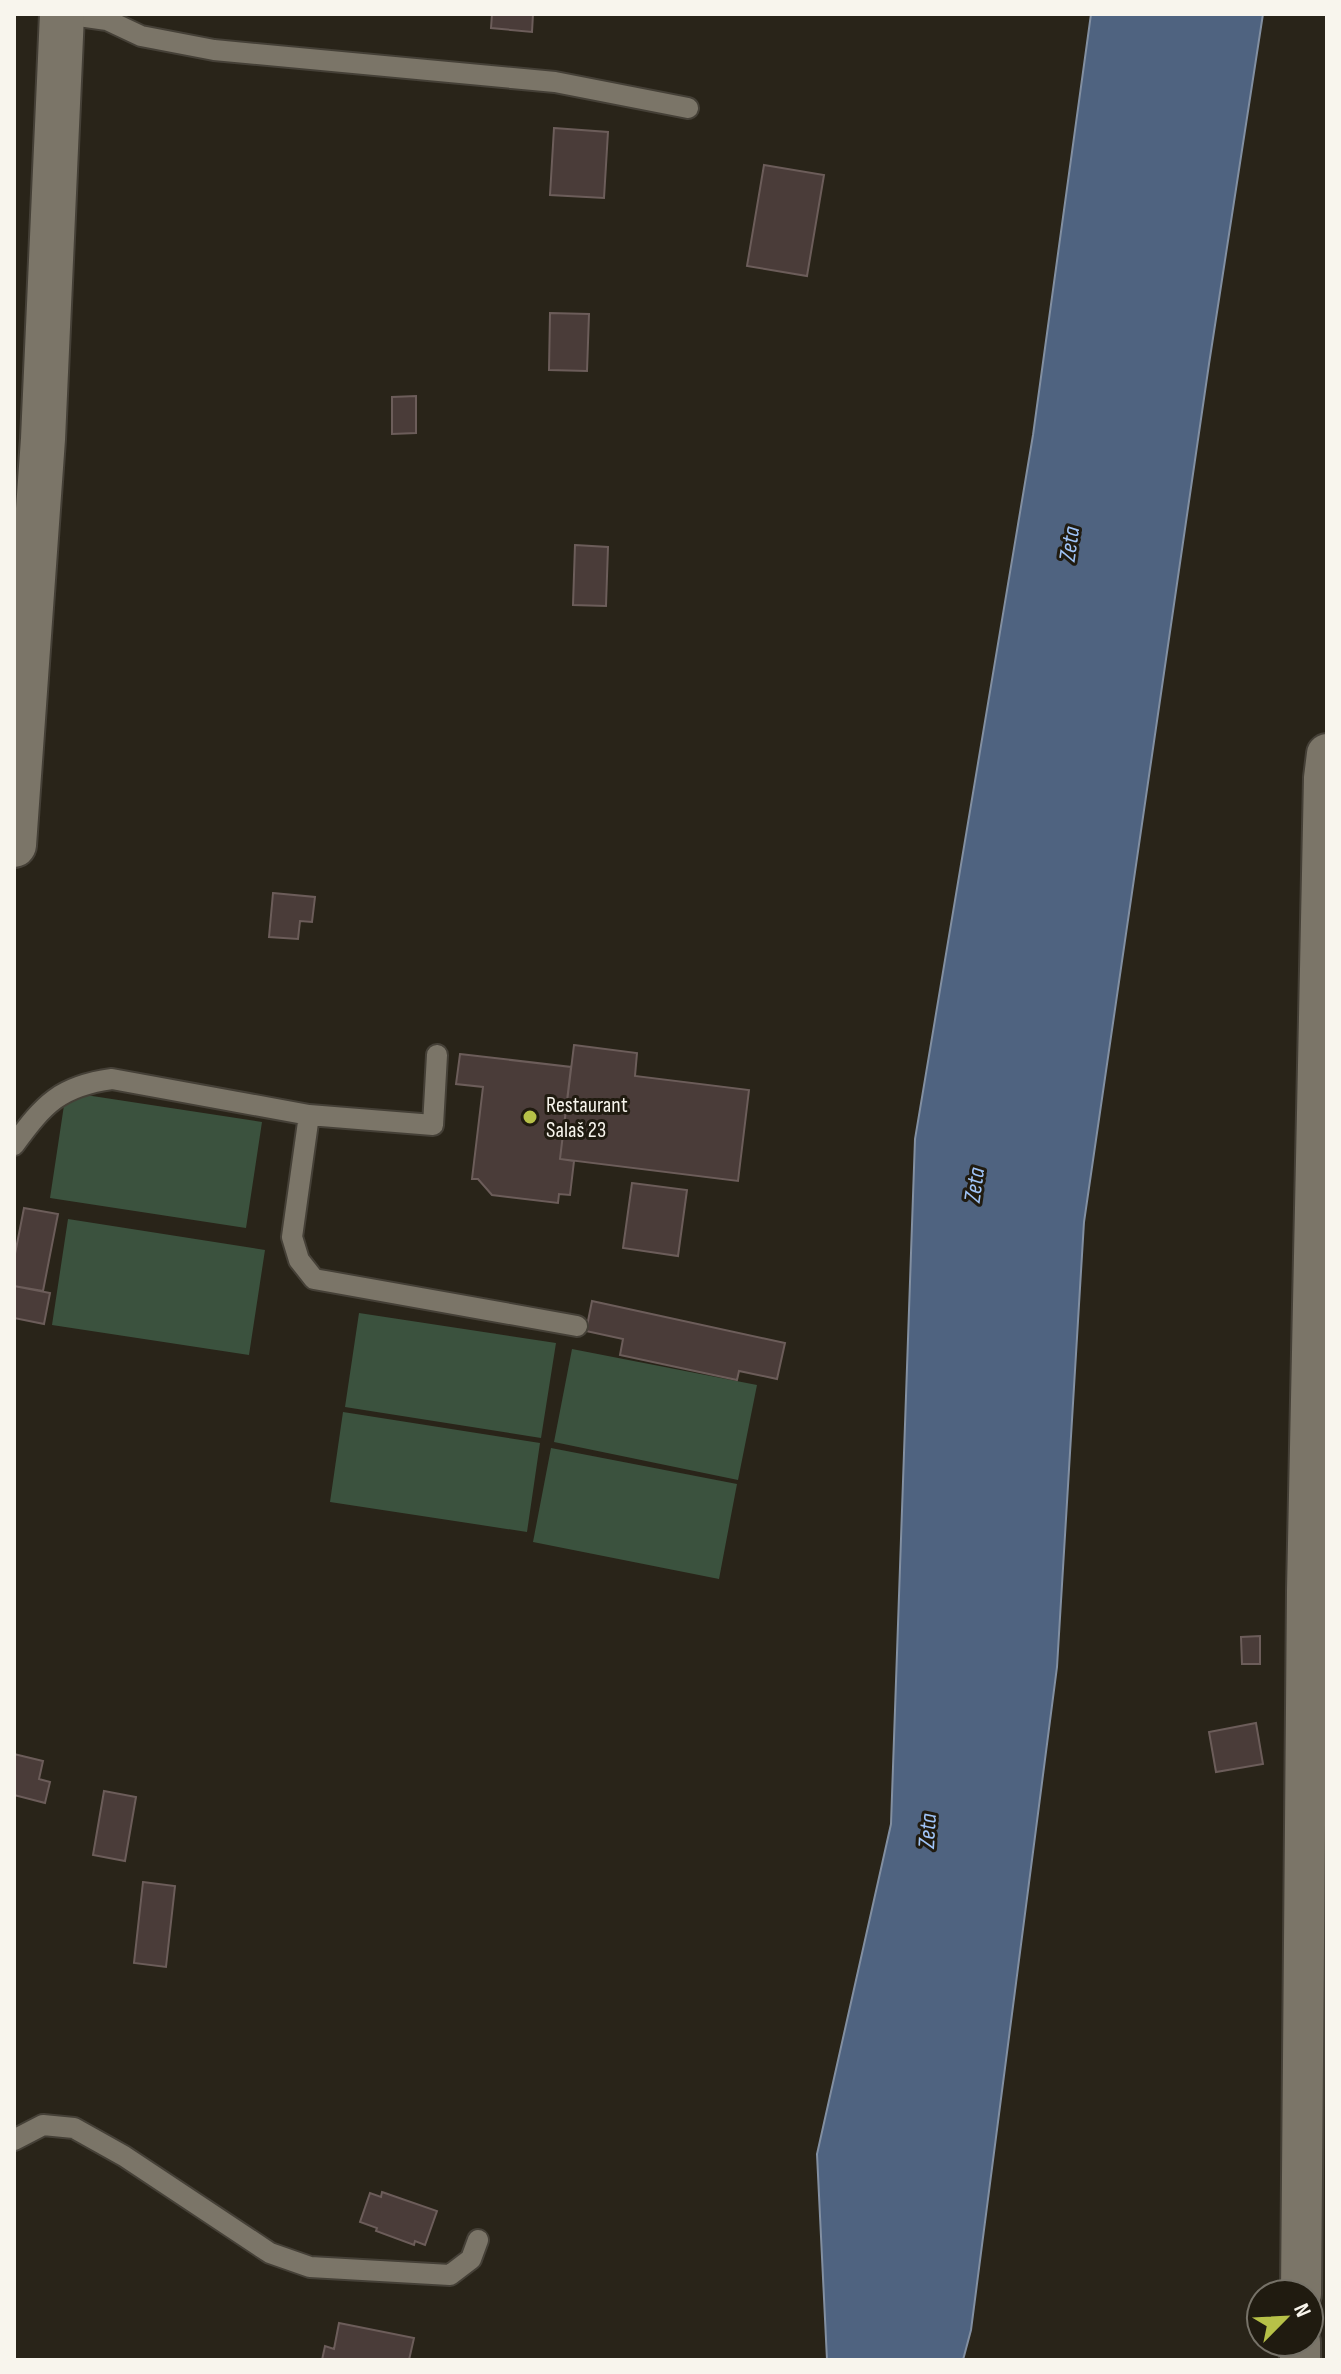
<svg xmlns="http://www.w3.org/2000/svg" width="1341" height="2374" font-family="'Sofia Sans Condensed',sans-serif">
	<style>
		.green { fill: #3b523e }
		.water { fill: #4f6380; stroke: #828fa1; stroke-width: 2 }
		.building { fill: #4a3c39; stroke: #6c5d5a; stroke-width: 2 }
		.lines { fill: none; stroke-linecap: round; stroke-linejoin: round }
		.service-casing { stroke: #454037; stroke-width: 24 }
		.minor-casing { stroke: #454037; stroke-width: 44 }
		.secondary-casing { stroke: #454037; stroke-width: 48 }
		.service { stroke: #7b7568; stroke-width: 20 }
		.minor { stroke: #7b7568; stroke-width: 40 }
		.secondary { stroke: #7b7568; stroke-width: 44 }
		.poi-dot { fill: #b7c148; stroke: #201b10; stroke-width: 3 }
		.labels { text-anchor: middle; stroke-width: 6; stroke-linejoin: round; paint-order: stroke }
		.poi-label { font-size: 22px; fill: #f8f5ed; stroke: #201b10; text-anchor: start }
		.water-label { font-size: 24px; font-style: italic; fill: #a0c4f7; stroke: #201b10 }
	</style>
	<rect width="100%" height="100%" fill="#292419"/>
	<path class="green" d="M66,1092L262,1122L246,1228L50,1198Z
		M68,1219L265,1250L249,1355L52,1325Z
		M359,1313L556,1343L541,1438L345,1407Z
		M572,1349L757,1385L738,1480L554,1442Z
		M343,1412L540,1443L527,1532L330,1502Z
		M551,1448L737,1484L719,1579L533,1542Z"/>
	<path class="water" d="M1091,14H1263L1209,364L1084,1222L1057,1667L971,2330L963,2360H827L817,2154L891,1824L915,1139L1033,435Z"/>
	<path class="building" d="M492,14H533L532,32L491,28Z
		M554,128L608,132L604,198L550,195Z
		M764,165L824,175L807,276L747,266Z
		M550,313L589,314L587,371L549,370Z
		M416,396V433L392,434V397Z
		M575,545L608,547L606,606L573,605Z
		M273,893L315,897L312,922L300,921L298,939L269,937Z
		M574,1045L637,1053L635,1076L749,1090L738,1181L560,1159Z
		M460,1054L571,1067L560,1159L574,1161L570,1195L559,1194L558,1203L492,1195L478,1179H472L483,1087L456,1084Z
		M632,1183L687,1190L678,1256L623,1248Z
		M24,1208L58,1214L43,1291L14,1286V1259Z
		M14,1286L50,1293L44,1324L14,1318Z
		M592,1301L785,1343L777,1379L739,1371L737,1380L620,1355L623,1339L586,1331Z
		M1260,1636V1664H1242L1241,1637Z
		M1256,1723L1263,1764L1216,1772L1209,1732Z
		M14,1754L43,1761L39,1779L50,1782L45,1803L14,1795Z
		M104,1791L136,1797L125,1861L93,1855Z
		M143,1882L175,1886L166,1967L134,1963Z
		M382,2192L437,2211L425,2245L415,2241L414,2245L376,2231L377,2228L360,2222L370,2193L381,2197Z
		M339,2323L414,2338L409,2360H322L325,2346L334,2349Z"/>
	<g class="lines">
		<g class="service-casing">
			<path id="service" d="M65,14L107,20L141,36L214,50L555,82L688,108
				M309,1115L433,1125L437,1055
				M14,1145C44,1104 60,1086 112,1079L309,1115L292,1237L299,1260L314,1279L577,1326
				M14,2140L43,2125L74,2128L124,2156L270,2253L310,2267L450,2275L471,2259L478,2240"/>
		</g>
		<g class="minor-casing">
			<path id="minor" d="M1301,2294L1307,1591L1324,778L1327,754
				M1300,2360V2342"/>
		</g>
		<g class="secondary-casing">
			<path id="secondary" d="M14,845L43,439L62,14"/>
		</g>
		<use href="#service" class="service"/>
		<use href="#minor" class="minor"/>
		<use href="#secondary" class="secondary"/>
	</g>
	<circle class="poi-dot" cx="530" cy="1117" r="8"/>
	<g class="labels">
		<g class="poi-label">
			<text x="546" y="1112">Restaurant<tspan x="546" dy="25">Salaš 23</tspan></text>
		</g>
		<g class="water-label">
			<text transform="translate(1069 544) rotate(-82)" y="8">Zeta</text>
			<text transform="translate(974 1185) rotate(-82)" y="8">Zeta</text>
			<text transform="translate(927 1831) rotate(-87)" y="8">Zeta</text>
		</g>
	</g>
	<rect width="1341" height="2374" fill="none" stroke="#f8f5ed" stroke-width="32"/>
	<g transform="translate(1285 2318) rotate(66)"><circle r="38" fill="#201b10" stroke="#767268" stroke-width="2"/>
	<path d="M0-6L14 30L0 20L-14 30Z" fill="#b7c148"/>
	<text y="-12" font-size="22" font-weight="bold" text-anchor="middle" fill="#f8f5ed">N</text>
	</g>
</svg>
